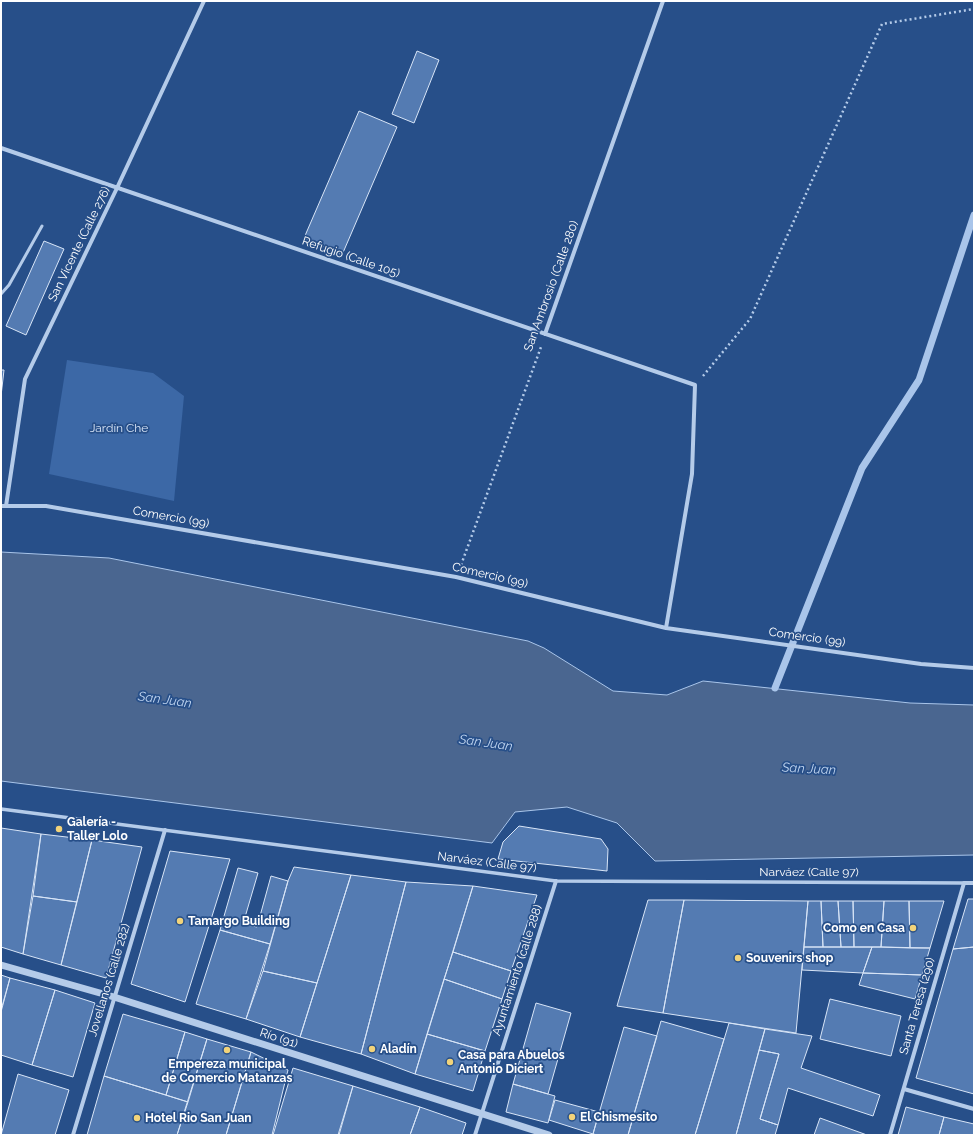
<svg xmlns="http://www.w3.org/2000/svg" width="975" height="1136" font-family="Raleway,sans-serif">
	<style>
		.green { fill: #3c68a6 }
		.water { fill: #4a6690; stroke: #a9c5ea }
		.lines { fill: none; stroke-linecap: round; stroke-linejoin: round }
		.stream { stroke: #a9c5ea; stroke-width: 7 }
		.building { fill: #547bb2; stroke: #d8e5f7 }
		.path { stroke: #b4cbe9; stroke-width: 2.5; stroke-dasharray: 2 3; stroke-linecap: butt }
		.service { stroke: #b4cbe9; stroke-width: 3 }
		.pedestrian { stroke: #b4cbe9; stroke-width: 3.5 }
		.minor { stroke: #b4cbe9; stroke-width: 4 }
		.tertiary { stroke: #b4cbe9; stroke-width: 7 }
		.poi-dot { fill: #f2d37a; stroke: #274f89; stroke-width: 1.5 }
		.labels { text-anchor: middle; stroke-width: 3.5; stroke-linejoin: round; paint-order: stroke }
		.street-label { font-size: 12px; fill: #fff; stroke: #274f89 }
		.park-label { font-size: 12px; fill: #d8e5f7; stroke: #274f89 }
		.poi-label { font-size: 12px; font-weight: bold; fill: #fff; stroke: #274f89; text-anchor: start }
		.water-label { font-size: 13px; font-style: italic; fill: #c0d5f0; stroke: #274f89 }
	</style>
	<rect width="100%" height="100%" fill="#274f89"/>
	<path class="green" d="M67,360L153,373L184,396L174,501L49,474Z"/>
	<path class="water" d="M1,552L109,558L528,641L544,648L613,691L667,695L703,681L910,703L974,705V855L655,861L617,823L567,807L515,812L492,843L1,781Z"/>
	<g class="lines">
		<path class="stream" d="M775,688L862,468L919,380L974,215"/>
	</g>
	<path class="building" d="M417,51L439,60L414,123L392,114Z
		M359,111L397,127L342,255L304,238Z
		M44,241L64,249L26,335L6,326Z
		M1,370H4L1,396Z
		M519,826L601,839L608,849L607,871L498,859L503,842Z
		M1,828L41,834L23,954L1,947Z
		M41,834L92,840L77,902L33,896Z
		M92,840L142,847L106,978L61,965Z
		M170,851L230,859L185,1002L131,984Z
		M294,867L351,875L317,983L263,971L288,881Z
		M238,868L258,873L243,924L257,927L271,876L288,881L270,944L220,930Z
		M351,875L406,882L361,1054L300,1037Z
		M406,882L473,886L415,1074L361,1054Z
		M473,886L537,895L511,971L453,952Z
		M33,896L77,902L61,965L23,954Z
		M968,899H974V947L953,949Z
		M648,900H684L663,1013L617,1006Z
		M684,900L808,901L796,1033L663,1013Z
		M808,901H821L823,947H804Z
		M821,901H838L841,947H823Z
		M838,901H853L854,947H841Z
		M853,901H884L881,947H854Z
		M884,901H909L910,948L881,947Z
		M909,901H944L930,948H910Z
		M220,930L270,944L246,1019L196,1004Z
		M804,947H872L863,973L802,970Z
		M872,947H881L930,948L922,975L863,973Z
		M974,947V1094L916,1078L953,949Z
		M453,952L511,971L502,999L444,979Z
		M263,971L317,983L300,1037L246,1019Z
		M863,973L922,975L915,999L859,985Z
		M1,975L10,978L1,1010Z
		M10,978L55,990L32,1065L1,1055V1012Z
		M444,979L502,999L485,1051L427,1034Z
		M55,990L95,1003L73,1077L32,1065Z
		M830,999L901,1016L891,1056L820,1039Z
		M536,1003L571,1013L548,1094L513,1084Z
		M123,1014L185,1032L166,1095L104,1076Z
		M661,1021L724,1039L695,1135H628Z
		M729,1023L765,1029L736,1135H695Z
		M624,1027L657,1036L628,1135H598L593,1134Z
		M765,1029L812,1036L801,1068L880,1095L873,1116L788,1088L778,1125L760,1119L779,1054L759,1050Z
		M185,1032L207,1039L188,1102L166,1095Z
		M427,1034L485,1051L473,1091L415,1074Z
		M207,1039L251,1052L226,1135H177Z
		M759,1050L779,1054L760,1119L778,1125L775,1135H736Z
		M251,1052L288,1070L272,1135H226Z
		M293,1068L353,1086L338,1135H273Z
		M18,1074L69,1090L55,1135H1Z
		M104,1076L188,1102L177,1135H87Z
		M513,1084L555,1096L548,1123L506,1112Z
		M353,1086L420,1107L410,1135H339Z
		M555,1100L599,1112L593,1134L549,1120Z
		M420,1107L466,1123L462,1135H410Z
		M906,1107L944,1117L939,1135H898Z
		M944,1117L974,1124V1135H939Z
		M820,1118L867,1135H814Z"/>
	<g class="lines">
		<path class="path" d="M703,376L750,319L882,24L974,9
			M461,565L541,347"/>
		<path class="service" d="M1,294L9,285L42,226"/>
		<path class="pedestrian" d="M1,809L556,881L964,883"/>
		<path class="minor" d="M1,148L695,385L692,474L666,628
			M545,334L663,1
			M1,506H46L456,577L666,628L921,664L974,668
			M6,506L25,379L117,188L204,1
			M904,1089L974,1109
			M73,1135L165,830
			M475,1135L556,881
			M890,1135L964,883H974"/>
		<path class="tertiary" d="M1,965L114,997L549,1135"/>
	</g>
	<g class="poi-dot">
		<circle cx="59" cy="829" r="4"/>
		<circle cx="180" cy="921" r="4"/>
		<circle cx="913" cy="928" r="4"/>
		<circle cx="738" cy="958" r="4"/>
		<circle cx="372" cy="1049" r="4"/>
		<circle cx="227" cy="1050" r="4"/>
		<circle cx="450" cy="1062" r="4"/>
		<circle cx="572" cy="1117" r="4"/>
		<circle cx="137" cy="1118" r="4"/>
	</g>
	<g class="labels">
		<g class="street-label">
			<text transform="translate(79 244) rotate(-64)" y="4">San Vicente (Calle 276)</text>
			<text transform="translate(351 257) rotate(19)" y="4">Refugio (Calle 105)</text>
			<text transform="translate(551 286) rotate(-70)" y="4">San Ambrosio (Calle 280)</text>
			<text transform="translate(171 517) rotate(10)" y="4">Comercio (99)</text>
			<text transform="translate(490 575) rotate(13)" y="4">Comercio (99)</text>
			<text transform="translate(807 637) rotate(8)" y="4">Comercio (99)</text>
			<text transform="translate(487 862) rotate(7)" y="4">Narváez (Calle 97)</text>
			<text x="809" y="876">Narváez (Calle 97)</text>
			<text transform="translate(517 970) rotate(-72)" y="4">Ayuntamiento (calle 288)</text>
			<text transform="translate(109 980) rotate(-73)" y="4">Jovellanos (calle 282)</text>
			<text transform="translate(917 1006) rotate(-74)" y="4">Santa Teresa (290)</text>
			<text transform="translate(279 1038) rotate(18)" y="4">Río (91)</text>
		</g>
		<g class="park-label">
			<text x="119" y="432">Jardín Che</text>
		</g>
		<g class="poi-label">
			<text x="67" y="826">Galería -<tspan x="67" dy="14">Taller Lolo</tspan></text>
			<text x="188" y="925">Tamargo Building</text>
			<text x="905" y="932" text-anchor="end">Como en Casa</text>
			<text x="746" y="962">Souvenirs shop</text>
			<text x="380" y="1053">Aladín</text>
			<text x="458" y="1059">Casa para Abuelos<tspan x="458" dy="14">Antonio Diciert</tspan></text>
			<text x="227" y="1068" text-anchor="middle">Empereza municipal<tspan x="227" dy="14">de Comercio Matanzas</tspan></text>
			<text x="580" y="1121">El Chismesito</text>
			<text x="145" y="1122">Hotel Rio San Juan</text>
		</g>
		<g class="water-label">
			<text transform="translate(165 699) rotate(8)" y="5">San Juan</text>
			<text transform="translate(486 742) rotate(8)" y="5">San Juan</text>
			<text transform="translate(809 768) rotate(3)" y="5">San Juan</text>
		</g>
	</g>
	<rect width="975" height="1136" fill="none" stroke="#ffffff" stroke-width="4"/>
</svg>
